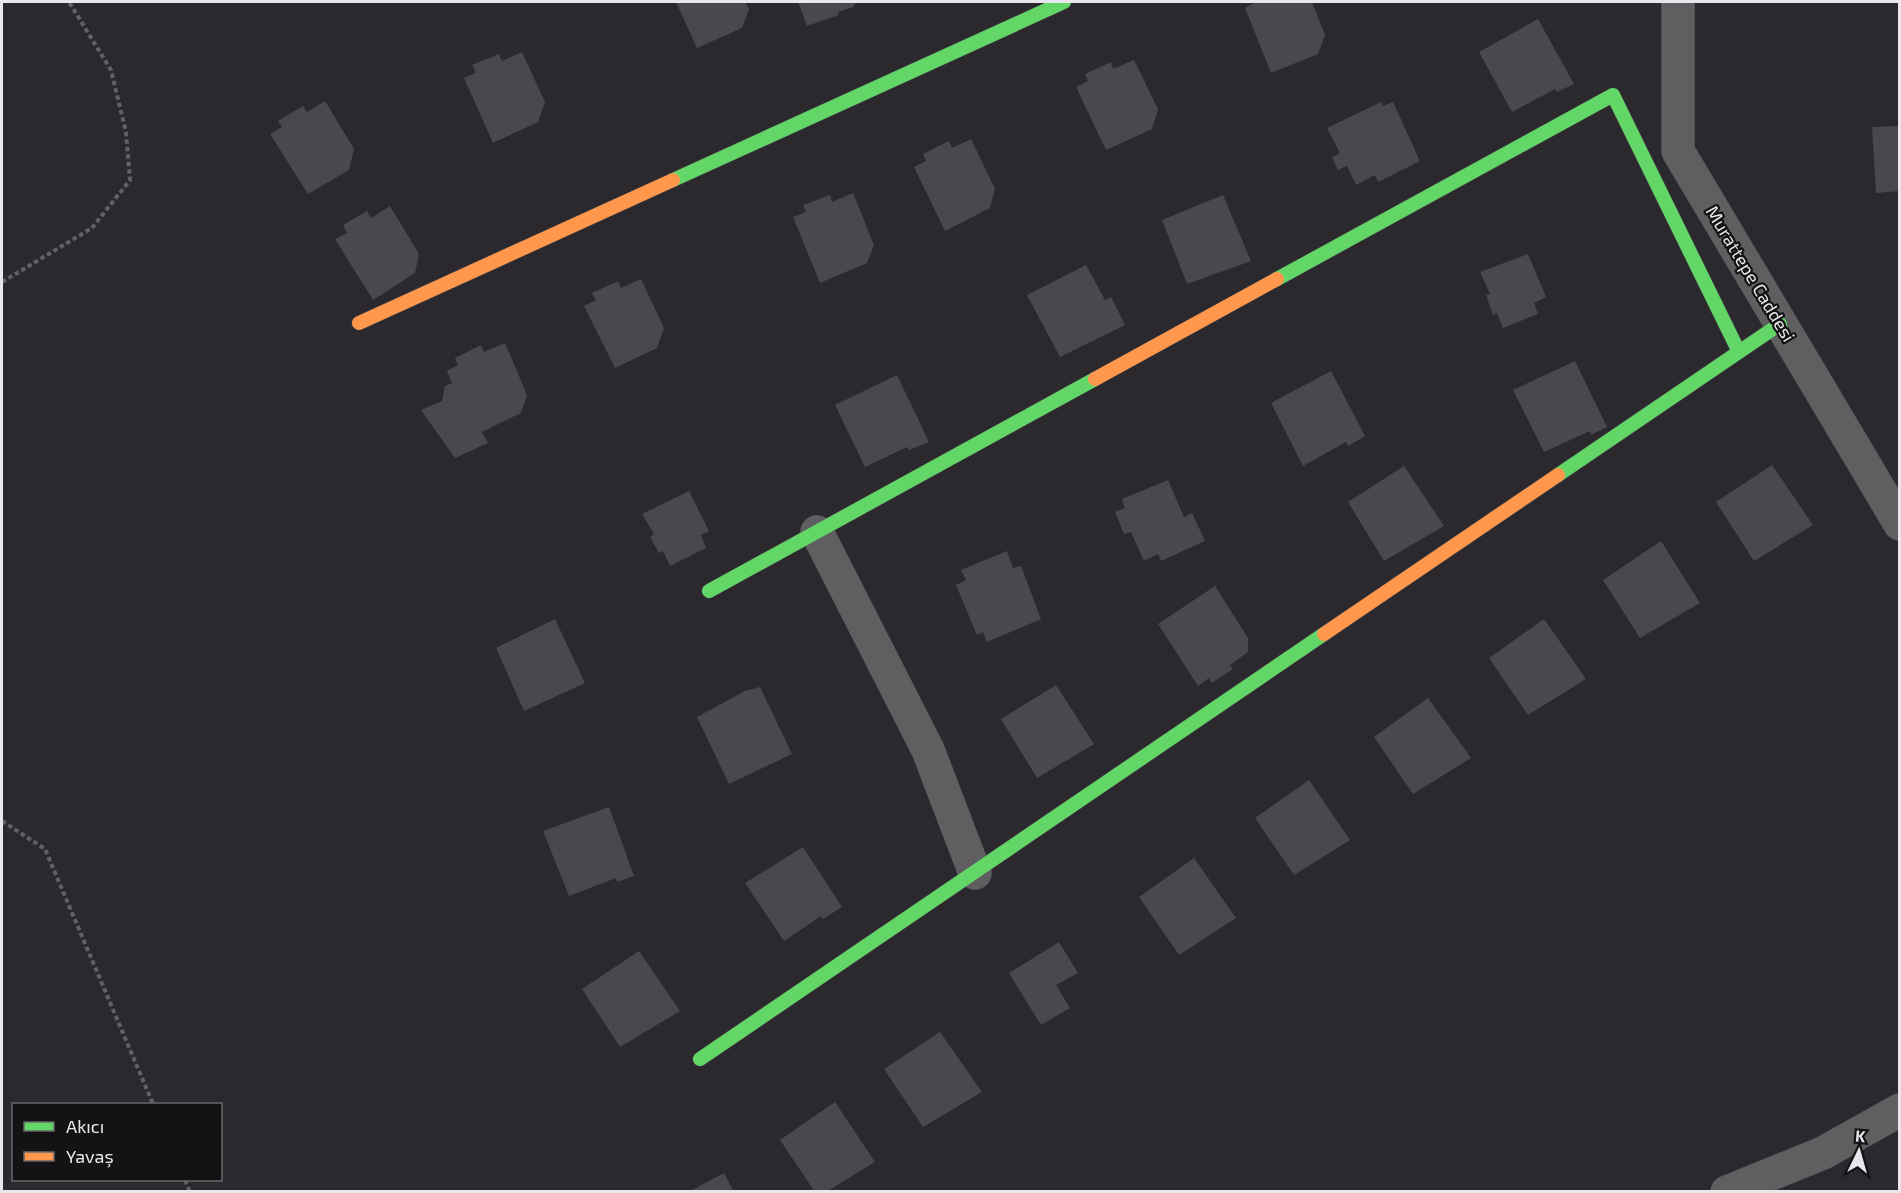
<svg xmlns="http://www.w3.org/2000/svg" width="1901" height="1193" font-family="'Exo 2',sans-serif">
	<style>
		.building { fill: #4b474f }
		.lines { fill: none; stroke-linecap: round; stroke-linejoin: round }
		.street-casing { stroke: #474548; stroke-width: 34 }
		.fast-casing { stroke: #474548; stroke-width: 15 }
		.slow-casing { stroke: #474548; stroke-width: 15 }
		.path { stroke: #616062; stroke-width: 4; stroke-dasharray: 4.5 3; stroke-linecap: butt }
		.street { stroke: #5f5e60; stroke-width: 33 }
		.fast { stroke: #63d668; stroke-width: 14 }
		.slow { stroke: #ff974d; stroke-width: 14 }
		.labels { text-anchor: middle; stroke-width: 4.5; stroke-linejoin: round; paint-order: stroke }
		.street-label { font-size: 18px; fill: #e9e7eb; stroke: #131214 }
	</style>
	<rect width="100%" height="100%" fill="#2b292d"/>
	<path class="building" d="M676,2H745L749,9L742,28L697,48Z
		M798,2H856L853,7L838,12L839,15L807,26Z
		M1256,2H1312L1325,35L1318,54L1271,73L1245,8Z
		M1538,19L1574,84L1557,92L1555,89L1512,112L1479,52Z
		M522,52L545,102L538,122L493,143L464,78L476,73L472,65L499,54L502,61Z
		M1134,60L1158,109L1152,129L1106,150L1076,87L1088,81L1085,74L1111,62L1113,69Z
		M325,101L354,149L349,170L308,194L270,134L282,127L278,121L303,106L307,112Z
		M1381,102L1383,106L1393,102L1420,161L1378,182L1375,175L1356,185L1347,166L1338,170L1332,157L1340,153L1327,128Z
		M1900,126V191L1876,193L1872,127Z
		M971,139L995,189L990,208L945,231L914,167L926,161L923,154L949,141L952,148Z
		M853,193L874,245L867,263L820,283L793,217L806,212L803,205L830,195L832,202Z
		M1223,195L1251,261L1187,284L1162,220Z
		M390,206L419,254L415,273L373,300L335,239L347,233L343,225L367,211L371,218Z
		M1528,254L1546,297L1534,303L1538,314L1503,328L1497,313L1493,315L1486,295L1490,294L1480,272Z
		M1086,265L1105,300L1111,297L1125,325L1060,357L1027,295Z
		M641,279L664,328L657,348L615,368L584,306L596,300L592,293L618,281L621,288Z
		M505,343L527,395L521,413L482,432L488,443L455,458L421,410L442,401L445,386L452,383L447,371L458,365L455,358L481,345L484,352Z
		M1575,361L1607,427L1591,435L1590,431L1544,452L1513,390Z
		M1331,371L1365,436L1348,446L1346,442L1303,466L1271,403Z
		M897,375L929,442L909,450L907,447L865,467L835,405Z
		M1772,465L1813,525L1754,561L1716,502Z
		M1404,466L1444,526L1384,561L1348,502Z
		M1168,480L1184,517L1192,513L1205,541L1161,561L1158,554L1144,561L1131,532L1124,534L1115,512L1125,508L1122,499Z
		M689,491L709,531L701,535L706,548L670,566L663,551L659,553L650,537L654,534L642,514Z
		M1661,541L1700,603L1640,638L1603,580Z
		M1007,551L1013,568L1021,566L1041,619L987,642L983,632L977,635L956,585L966,580L961,570Z
		M1215,586L1248,638V652L1230,665L1233,669L1212,683L1209,678L1198,686L1158,624Z
		M555,619L585,683L524,711L496,648Z
		M1544,619L1586,679L1528,715L1489,658Z
		M1056,685L1094,744L1037,778L1001,719Z
		M760,687L792,754L729,784L697,717L745,691Z
		M1428,698L1471,758L1413,794L1374,737Z
		M1309,780L1350,840L1294,875L1255,818Z
		M609,807L634,876L617,882L616,878L569,896L543,831Z
		M803,847L842,907L823,919L821,916L784,941L745,883Z
		M1194,858L1236,918L1179,955L1139,897Z
		M1059,942L1078,973L1056,985L1070,1008L1041,1025L1009,973Z
		M639,951L680,1011L620,1047L582,989Z
		M940,1032L982,1092L923,1127L884,1069Z
		M835,1102L875,1162L826,1192H815L780,1140Z
		M724,1173L734,1192H688Z"/>
	<g class="lines">
		<g class="street-casing">
			<path id="street" d="M1678,2V151L1900,524
				M817,532L928,750L975,873
				M1727,1192L1823,1153L1900,1110"/>
		</g>
		<g class="fast-casing">
			<path id="fast" d="M673,180L1064,2
				M1277,279L1613,95L1739,352
				M1558,475L1780,324
				M709,591L1095,379
				M700,1059L1324,634"/>
		</g>
		<g class="slow-casing">
			<path id="slow" d="M359,323L673,180
				M1095,379L1277,279
				M1324,634L1558,475"/>
		</g>
		<path class="path" d="M2,282L92,228L130,180L126,132L111,70L69,2
			M2,821L45,849L153,1104
			M185,1180L190,1192"/>
		<use href="#street" class="street"/>
		<use href="#fast" class="fast"/>
		<use href="#slow" class="slow"/>
	</g>
	<g class="labels">
		<g class="street-label">
			<text transform="translate(1750 274) rotate(59)" y="6">Murattepe Caddesi</text>
		</g>
	</g>
	<rect width="1901" height="1193" fill="none" stroke="#e9e7eb" stroke-width="6"/>
	<rect x="12" y="1103" width="210" height="78" fill="#131214" stroke="#69676a" stroke-width="1.5"/>
	<rect x="24" y="1122" width="30" height="9" fill="#63d668" stroke="#69676a" stroke-width="1.5"/>
	<text x="66" y="1133" font-size="18" fill="#e9e7eb">Akıcı</text>
	<rect x="24" y="1152" width="30" height="9" fill="#ff974d" stroke="#69676a" stroke-width="1.5"/>
	<text x="66" y="1163" font-size="18" fill="#e9e7eb">Yavaş</text>
	<g transform="translate(1859 1151) rotate(5)" stroke="#131214" stroke-width="4.5" paint-order="stroke">
	<path d="M0-4.5L10 22L0 15L-10 22Z" fill="#e9e7eb"/>
	<text y="-9" font-size="16" font-weight="bold" text-anchor="middle" fill="#e9e7eb">K</text>
	</g>
</svg>
